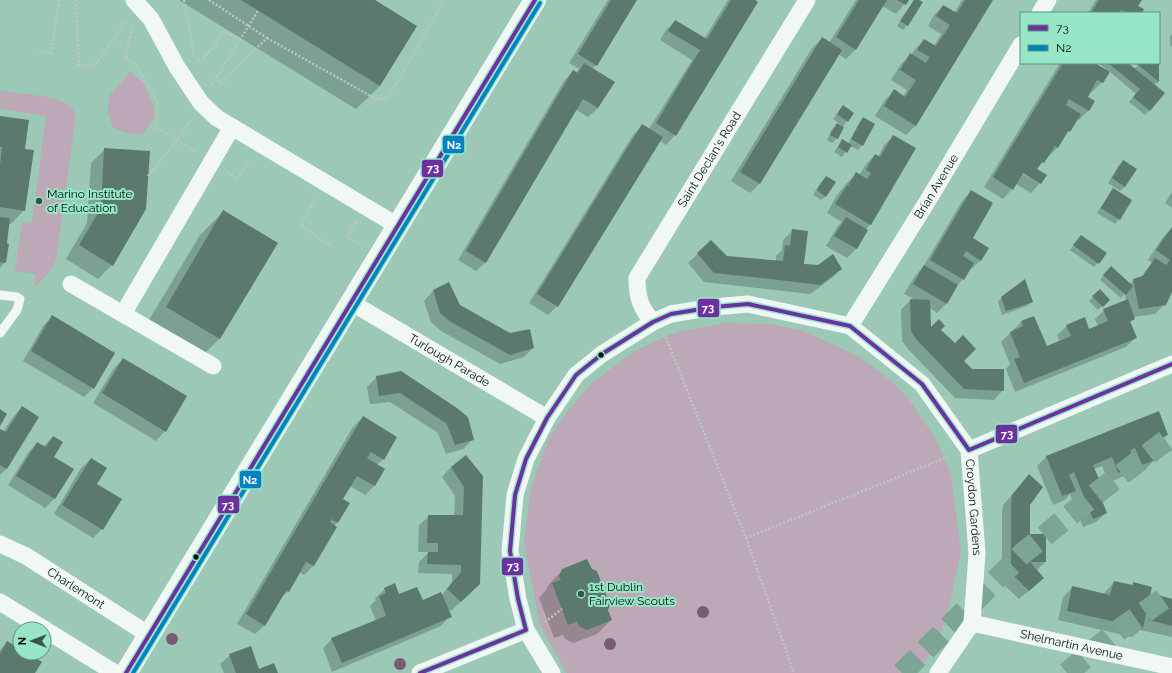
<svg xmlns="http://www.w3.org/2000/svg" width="1172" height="673" font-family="Raleway,sans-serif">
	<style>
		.green { fill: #bca8b6 }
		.shadow { fill: #0003; fill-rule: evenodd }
		.building { fill: #5c796e }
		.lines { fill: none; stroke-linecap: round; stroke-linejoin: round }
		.highway-tunnel { stroke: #7da594; stroke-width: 22; stroke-dasharray: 22 11; stroke-linecap: butt }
		.path { stroke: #bac7c2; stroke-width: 2.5; stroke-dasharray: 2 2; stroke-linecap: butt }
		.lane { stroke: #f0f7f4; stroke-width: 9 }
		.street { stroke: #f0f7f4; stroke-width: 17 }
		.secondary { stroke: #f0f7f4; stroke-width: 22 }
		.bus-1-casing { stroke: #97e7c6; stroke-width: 7 }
		.bus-2-casing { stroke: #97e7c6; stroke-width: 7 }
		.bus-1 { stroke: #6c30a1; stroke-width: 4 }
		.bus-2 { stroke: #0082c3; stroke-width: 4 }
		.tree { fill: #7b5a76 }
		.poi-dot { fill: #375549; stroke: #97e7c6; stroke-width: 1.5 }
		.bus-dot { fill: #00170e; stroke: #97e7c6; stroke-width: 1.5 }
		.labels { text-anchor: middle; stroke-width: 4; stroke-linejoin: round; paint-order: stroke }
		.street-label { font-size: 12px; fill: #00170e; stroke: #97e7c6 }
		.poi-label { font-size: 12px; fill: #00170e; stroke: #97e7c6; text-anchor: start }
		.line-badge { stroke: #97e7c6; stroke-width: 1.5 }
		.badge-label { font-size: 11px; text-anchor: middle; font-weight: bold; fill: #fff }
	</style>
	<rect width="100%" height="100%" fill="#9cc8b6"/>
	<path class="green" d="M130,72L144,83L154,108L153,119L142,135L124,132L113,127L108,113L109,96Z
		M0,91C20,94 54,94 70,106C73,108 74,113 76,116L56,260C51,271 44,279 34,287L36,274L15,271L22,222L32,223L46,116L0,109Z
		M725,323L769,324L801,330L860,357L892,382L910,401L936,439L951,475L961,551L947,618L932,652L916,673H567L540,625L524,543L531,487L549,439L565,414L592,383L635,351L666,336L678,332Z"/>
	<path class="shadow" d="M179,0H373L380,86L356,109Z
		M608,0H636L596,65L592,69L613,82L598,108L588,117L575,109L486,262L476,271L458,260L564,81L573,71L576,73L579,69L569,63Z
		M728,0H753L675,135L666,145L659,140L557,306L548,315L529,303L633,135L643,125L649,129L692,60L660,40L666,30L675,21L704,39Z
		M856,0H908L896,14L882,6L855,50L846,59L838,54L759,184L750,193L731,181L812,48L822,39L829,43Z
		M914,0H917L907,25L903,30L897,26Z
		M962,0H992L915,126L906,135L875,116L885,100L894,91L903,96L907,90L891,80L901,64L911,55L915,49L924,40L934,46L941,34L928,26L934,15L943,6L954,13Z
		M1096,0H1140L1137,6L1141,13H1088Z
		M1172,34V46H1170V36Z
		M1060,63H1093L1106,71L1107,70L1099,63H1127L1134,69L1138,65L1158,64V82L1154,85L1150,110L1145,115L1129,102L1136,94L1109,71L1102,82L1092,92L1090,91L1086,97L1094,102L1088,111L1079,120L1077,119L1057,148L1036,169L1040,183L1031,193L1016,184L1012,189L1003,199L984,187ZM1020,170L1030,176V178L1019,172Z
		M843,106L853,113L843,126L833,119Z
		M0,117L24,150V210L11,224H8L5,262L0,268Z
		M863,119L862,145L858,150L850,146L842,157L834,152L843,140L848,144L859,123Z
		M837,125V138L832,143L827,140L832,129Z
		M894,136L871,224L866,229L856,249L847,258L826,246L837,227L842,222L827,213L837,195L847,183L856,174L859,176L866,164L875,155L878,157L884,145Z
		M105,149L112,265L98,279L66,259L87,223L91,163Z
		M1124,161L1125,186L1120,191L1108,183L1119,165Z
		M826,177V196L821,200L813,195L821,182Z
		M1113,189L1119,219L1115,224L1097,213L1109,194Z
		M971,191L972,239L981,260L971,269L969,268L963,279L957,286L946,304L937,313L930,308V329L940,330L955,345L962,361L972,370L1003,390L994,400L955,398L908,349L902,341L901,310L910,300H916L904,294L915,276L923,267L962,201Z
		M1172,192V208L1165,203Z
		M223,212L220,338L196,362L143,330L200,235Z
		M1172,228V290L1165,304L1155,314L1133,317L1134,319L1130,323L1136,337L1126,347L1015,392L1006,369L1010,364L1001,342L1021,322L1046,347L1060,342L1057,335L1067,326L1089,330L1098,327L1095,319L1104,310L1126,301L1125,294L1121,298L1100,280L1106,272L1129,284L1134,280L1140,278L1152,263L1148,260L1163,237Z
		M793,230L803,264L841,269L832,278L810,294L704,282L688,263L711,241L726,257L776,262V256L782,250L783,240Z
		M1081,236L1098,263L1094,267L1070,250Z
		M1100,290L1109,300L1098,310L1089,301Z
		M433,291L460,306L533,348L524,357L500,364L441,331L431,322L424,301Z
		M1002,297L1032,302L1027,306L1002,315L998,302Z
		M52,317L93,388L84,397L23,361L43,326Z
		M123,359L165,431L156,441L93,403L114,368Z
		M377,377L472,440L463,449L446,454L438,433L390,402L370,404L367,387Z
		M22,407L6,469L0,475V430L3,432L13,417Z
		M363,417L383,459L377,465L384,469L374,486L365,495L350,486L342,499L337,522L334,526L313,566L304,575L299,572L288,591L279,600L265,625L255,634L237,624L353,427Z
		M1167,435L1158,444L1150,447L1155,459L1146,469L1132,474L1131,470L1127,475L1109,482L1102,466L1094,469L1100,486L1097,489L1106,513L1096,522L1083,527L1070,494L1065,500L1053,505L1037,466L1046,457Z
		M53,437V457L72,469L54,499L45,508L8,485L28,453L37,443L43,447Z
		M466,457L479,584L451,611L446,607L450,616L441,626L332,672L323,648L332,639L376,621L370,606L376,600L375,598L385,589L399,596L422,601L442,595L452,582V574L418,573L419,562L429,552H418L419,525L429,516H454L455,496L442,477L451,467Z
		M91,459L102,529L93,538L54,514L81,468Z
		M1029,476V535L1045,562L1036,571L1033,587L1019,599L1002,583V515L1003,505Z
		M563,570L607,610L611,620L597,634L573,643L565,639L563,635L554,638L539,598L546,590L549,584Z
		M1114,582L1131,586L1133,584L1147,604L1155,596L1172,600V637L1140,630L1132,637L1058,620L1063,597L1073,587L1104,594L1105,592Z
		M8,642L20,650V653H26L34,673H0V650Z
		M230,655L259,670L276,673H224L220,664Z"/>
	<path class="building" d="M241,0H375L417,26L380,86Z
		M611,0H637L597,66L578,54Z
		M731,0H755L758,2L676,136L656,123L700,50L668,31L675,20L707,39Z
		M859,0H887L856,50L836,37Z
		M897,0H909L906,5Z
		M914,0H919L923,2L908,26L900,21Z
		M965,0H993L916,126L884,106L894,89L905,97L916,80L900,70L910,53L926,63L930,57L917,50L924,39L936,46L950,25L936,16L943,5L957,13Z
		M1099,0H1142L1138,6L1144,9L1142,13H1127L1121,10L1119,13H1091Z
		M822,37L842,50L760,184L740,172Z
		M584,63L615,82L598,108L583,99L486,263L466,251L573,70L578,73Z
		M1063,63H1095L1110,72L1103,83L1097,80L1088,97L1095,101L1089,111L1069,99L1066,105L1081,114L1070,132L1068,131L1058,148L1055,146L1044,163L1042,162L1037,169L1047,175L1041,184L1023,173L1013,190L993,177Z
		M1108,63H1128L1165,93L1150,111L1133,97L1140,89Z
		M1156,63H1159V82L1137,64Z
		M843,105L854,113L848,122L837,114Z
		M0,116L29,120L25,149L34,150L25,211L0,207V165L2,147H0Z
		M863,117L875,124L863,146L851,139Z
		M837,123L844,127L838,139L830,135Z
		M642,124L663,137L558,307L537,294Z
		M893,135L916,148L871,225L835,204L847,185L848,186L856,172L867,179L871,173L866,170L875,154L880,157Z
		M842,139L852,145L847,153L838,147Z
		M104,148L150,151L146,209L113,266L79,245L101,208Z
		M1123,160L1137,169L1125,187L1112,178Z
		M826,176L836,182L826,197L817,190Z
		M1113,188L1132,200L1120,220L1101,208Z
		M971,190L993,203L973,238L989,248L981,261L966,251L963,256L974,263L964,280L930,260Z
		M223,210L278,243L220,339L166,307Z
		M0,217L10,218L7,243L9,244L6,263L0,262Z
		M846,217L868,230L857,249L834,236Z
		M1172,227V292L1166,305L1139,309L1133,279L1143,276L1155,258L1166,265L1170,260L1156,250Z
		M792,229L808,231L804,264L818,265L833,254L842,269L820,285L753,277L714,273L697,253L711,240L727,256L783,261L785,245L790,246Z
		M1081,235L1107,253L1099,264L1073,245Z
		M924,265L958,285L947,304L913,284Z
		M1111,266L1133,286L1126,295L1103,275Z
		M1025,279L1033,302L1006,311L1001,297Z
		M449,282L460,305L510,333L530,329L534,348L510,355L451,322L440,313L433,290Z
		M1100,289L1110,300L1103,307L1092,296Z
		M910,299L930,300L931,327L939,319L945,326L941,330L955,343L963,335L976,349L964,361L972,369H1004V391L964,389L917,340L911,331Z
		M1128,299L1135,319L1130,321L1137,338L1024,383L1014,359L1020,357L1010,332L1023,326L1021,321L1034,316L1047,346L1071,336L1066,325L1085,317L1089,329L1108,321L1103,309Z
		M52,315L115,353L94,389L31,351Z
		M123,358L187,396L166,432L102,393Z
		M401,371L457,408L468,417L474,440L455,445L447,424L400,393L379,396L376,376Z
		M22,406L39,417L7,469L0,465V429L6,432Z
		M0,409L7,414L0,426Z
		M1159,411L1168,435L1150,442L1156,460L1142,465L1135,448L1130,450L1137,466L1118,473L1112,457L1093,465L1102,486L1097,488L1107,513L1093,519L1074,472L1069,475L1076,491L1062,496L1046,456Z
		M363,416L397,437L384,460L371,452L367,458L385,469L375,486L357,476L343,499L350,503L338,523L331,519L330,522L337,527L314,566L306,562L289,592L286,591L265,626L246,614Z
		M53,436L63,442L54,457L74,469L55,499L16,476L37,442L46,447Z
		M466,455L483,476L480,584L461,602L447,589L461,572V565L427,564L428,552H438V543H427L428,515H463L464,487L451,467Z
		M91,458L107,468L97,484L122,499L103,530L62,505Z
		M1029,474L1043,487L1030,505V534H1046V562H1030L1044,578L1029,591L1011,573V505L1012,495Z
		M587,559L592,569L597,571L610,605L608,610L612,620L587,630L579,626L577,621L568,625L552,583L561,580L559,576L562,569Z
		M1114,581L1133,585V582L1152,587L1143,628L1067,611L1072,586L1110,595Z
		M395,583L399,594L417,587L423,600L441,592L452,617L342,663L331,638L386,616L379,596L386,593L384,588Z
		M1155,594L1172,599V626L1149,620Z
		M7,641L20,649V653H28L42,662L35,673H0V654Z
		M251,646L259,669L274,663L278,673H236L229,654Z"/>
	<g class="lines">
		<path class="highway-tunnel" d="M902,673L1022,554L1102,489L1172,436
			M1067,673L1116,632L1172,593"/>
		<path class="path" d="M76,0L79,66H94L127,20
			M184,0L194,54
			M209,0L267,38L221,83L216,79
			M132,28L125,58L136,65L157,101L156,128L168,134L196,152
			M267,38L376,99H387L437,13L443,0
			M39,51L51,53L59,0
			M198,60L201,62L224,32L241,39
			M212,84L258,11
			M227,172L237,179L249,161
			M148,176L177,140L191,119
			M315,199L300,225L332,247
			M356,222L347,237L361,245
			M666,337L746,538L794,673
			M746,538L950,456
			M545,622L562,609"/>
		<path class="lane" d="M0,295L17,297L20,299L17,310L0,333"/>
		<g class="street">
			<path d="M134,0L151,19L177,67L201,103L217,118L398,226"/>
			<path d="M1040,13L1048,0"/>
			<path d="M71,284L213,366"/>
			<path id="s1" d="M352,303L547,418"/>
			<path d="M123,314L232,127"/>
			<path id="s2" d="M653,322C640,308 637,296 637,278L807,0"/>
			<path id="s3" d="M850,326L930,197L1021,45"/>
			<path d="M969,450L1172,364"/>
			<path id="s4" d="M0,544L26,556L149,635"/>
			<path d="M0,602L44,629"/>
			<path id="s5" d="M972,623L1172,667"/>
			<path d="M44,629L115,673"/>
			<path d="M420,673L526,630"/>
			<path id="s6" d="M552,673L526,630L518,599L510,551L515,495L526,459L547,418L576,375L602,354L653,322L671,314L714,307L748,304L850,326L922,384L969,450L977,553L972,623L938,673"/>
		</g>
		<path class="secondary" d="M126,673L535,0"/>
		<g class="bus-1-casing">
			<path id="bus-1" d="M126,673L535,0
				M420,673L526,630L518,599L510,551L515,495L526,459L547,418L576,375L602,354L653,322L671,314L714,307L748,304L850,326L922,384L969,450L1172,364"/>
		</g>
		<g class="bus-2-casing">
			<path id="bus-2" d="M133,673L540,3"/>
		</g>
		<use href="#bus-1" class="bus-1"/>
		<use href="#bus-2" class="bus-2"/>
	</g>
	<g class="tree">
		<circle cx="703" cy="612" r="6"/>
		<circle cx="172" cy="639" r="6"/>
		<circle cx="610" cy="644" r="6"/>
		<circle cx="400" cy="664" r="6"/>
	</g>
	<g class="poi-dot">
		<circle cx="39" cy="201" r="4"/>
		<circle cx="581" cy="594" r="4"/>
	</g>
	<g class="bus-dot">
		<circle cx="601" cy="355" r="3.5"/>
		<circle cx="196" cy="557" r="3.5"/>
	</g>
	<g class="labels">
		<g class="street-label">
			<text dy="4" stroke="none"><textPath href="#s2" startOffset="187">Saint Declan's Road</textPath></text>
			<text dy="4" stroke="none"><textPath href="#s3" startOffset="164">Brian Avenue</textPath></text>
			<text dy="4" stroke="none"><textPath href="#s1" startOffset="113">Turlough Parade</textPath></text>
			<text dy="4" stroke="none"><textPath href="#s6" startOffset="849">Croydon Gardens</textPath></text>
			<text dy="4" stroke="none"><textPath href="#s4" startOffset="88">Charlemont</textPath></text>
			<text dy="4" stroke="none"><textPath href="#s5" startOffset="102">Shelmartin Avenue</textPath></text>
		</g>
		<g class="poi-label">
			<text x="47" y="198">Marino Institute<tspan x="47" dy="14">of Education</tspan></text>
			<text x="589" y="591">1st Dublin<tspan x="589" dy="14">Fairview Scouts</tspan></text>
		</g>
	</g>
	<g class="line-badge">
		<rect x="442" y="135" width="23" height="19" rx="4" fill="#0082c3"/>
		<rect x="421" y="159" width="23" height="19" rx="4" fill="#6c30a1"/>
		<rect x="697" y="298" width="23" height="20" rx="4" fill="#6c30a1"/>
		<rect x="995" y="424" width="23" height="20" rx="4" fill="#6c30a1"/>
		<rect x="239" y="470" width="23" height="19" rx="4" fill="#0082c3"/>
		<rect x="217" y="495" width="23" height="19" rx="4" fill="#6c30a1"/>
		<rect x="501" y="557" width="23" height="19" rx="4" fill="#6c30a1"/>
	</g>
	<g class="badge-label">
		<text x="454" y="149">N2</text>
		<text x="433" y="172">73</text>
		<text x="708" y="312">73</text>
		<text x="1007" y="438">73</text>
		<text x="250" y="484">N2</text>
		<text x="228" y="509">73</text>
		<text x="513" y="570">73</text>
	</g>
	<rect x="1020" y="12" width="140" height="52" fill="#97e7c6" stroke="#5b947c"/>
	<rect x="1028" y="25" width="20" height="6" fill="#6c30a1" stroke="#5b947c"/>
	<text x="1056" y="32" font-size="12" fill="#00170e">73</text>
	<rect x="1028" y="45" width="20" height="6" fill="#0082c3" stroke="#5b947c"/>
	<text x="1056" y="52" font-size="12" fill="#00170e">N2</text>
	<g transform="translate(32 641) rotate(270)"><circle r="19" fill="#97e7c6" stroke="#5b947c"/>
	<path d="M0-3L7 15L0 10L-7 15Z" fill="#375549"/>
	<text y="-6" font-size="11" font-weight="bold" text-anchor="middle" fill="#00170e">N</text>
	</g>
</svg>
